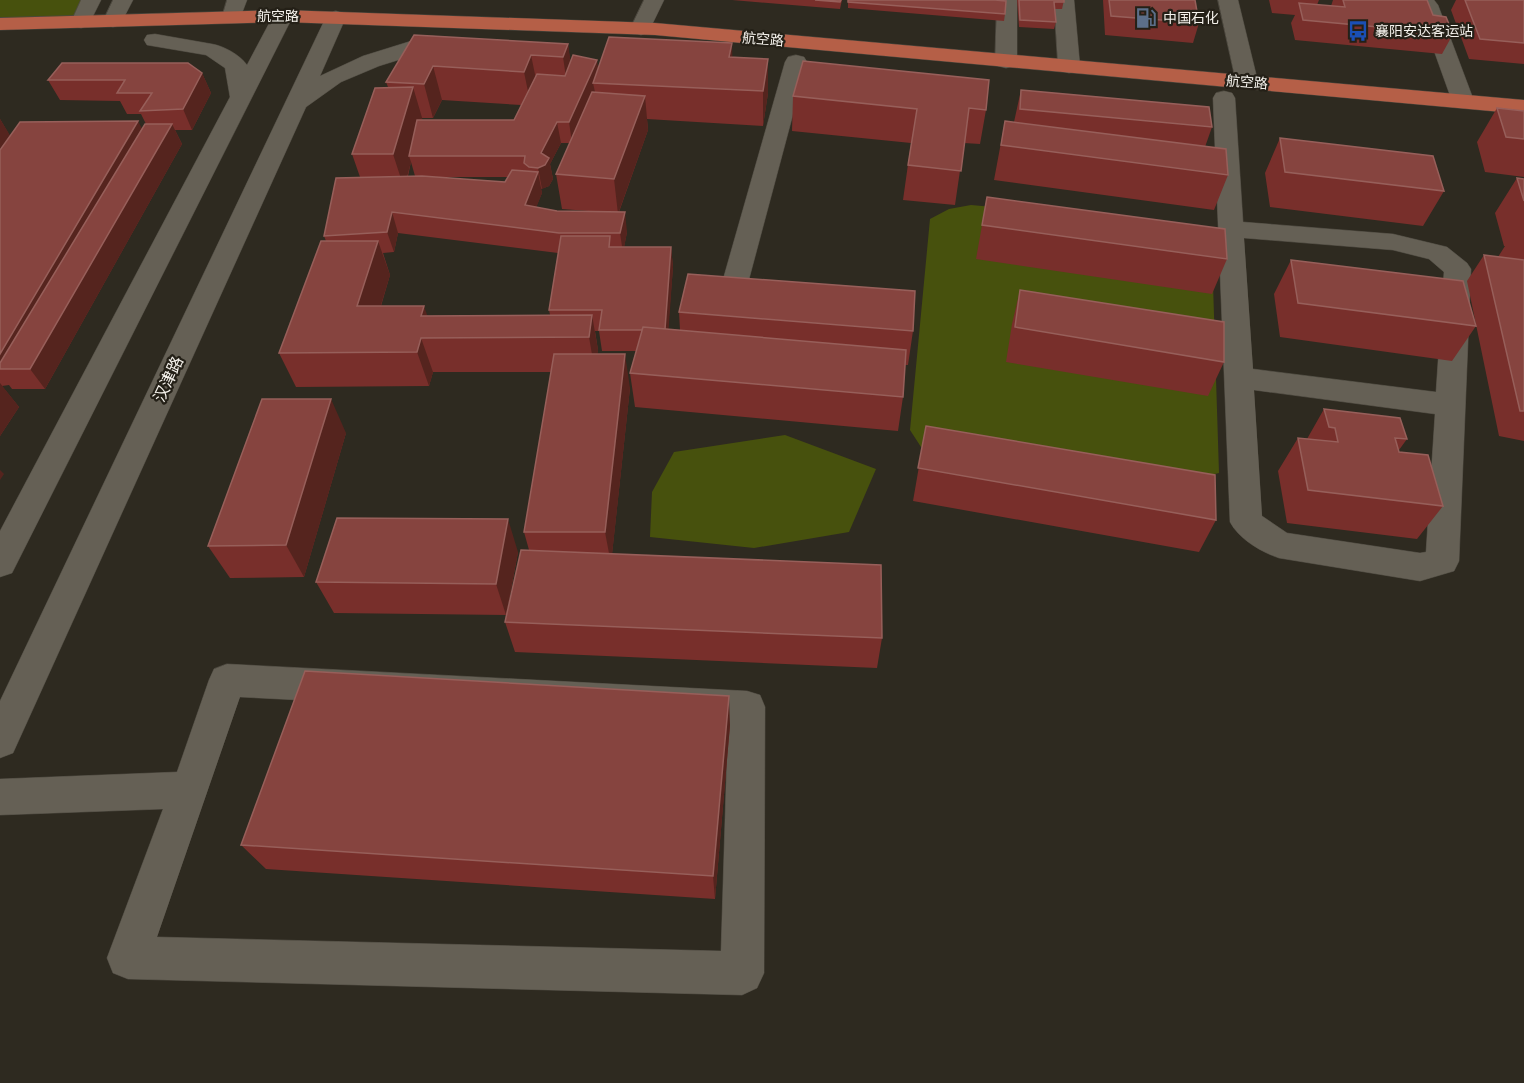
<svg xmlns="http://www.w3.org/2000/svg" width="1524" height="1083" font-family="'Open Sans','Noto Sans SC',sans-serif">
	<style>
		.green { fill: #47510d }
		.lines { fill: none; stroke-linecap: round; stroke-linejoin: round }
		.minor-casing { stroke: #4c483f; stroke-width: 1 }
		.major-casing { stroke: #4c483f; stroke-width: 1 }
		.minor { fill: #656055; fill-rule: evenodd }
		.major { fill: #b55f47; fill-rule: evenodd }
		.wall { fill: #782f2b; fill-rule: evenodd }
		.shaded-wall { fill: #55241e }
		.building { fill: #86443f; stroke: #975f5a; stroke-width: 1.5 }
		.labels { text-anchor: middle; stroke-width: 4.5; stroke-linejoin: round; paint-order: stroke }
		.far-street-label { font-size: 14px; fill: #f5f2ec; stroke: #242017 }
		.far-poi-label { font-size: 14px; fill: #f5f2ec; stroke: #242017; text-anchor: start }
		.street-label { font-size: 16px; fill: #f5f2ec; stroke: #242017 }
	</style>
	<rect width="100%" height="100%" fill="#2e2a20"/>
	<path class="green" d="M0,0H91L81,22L0,25Z
		M971,205L1155,222L1212,252L1219,473L1189,480L937,455L921,447L910,430L930,219L949,209Z
		M785,435L876,469L849,532L754,548L650,537L652,492L674,452Z"/>
	<g class="lines">
		<g class="minor-casing">
			<path id="minor" d="M81,0H101L88,26L81,28L74,26L71,22Z
				M113,0H133L120,25L113,27L106,25L103,21Z
				M227,0H247L239,21L232,23L225,21L222,17Z
				M644,0H664L648,33L641,35L634,33L630,29Z
				M997,0H1017V61L1014,66L1006,68L998,66L995,61Z
				M1054,0H1074L1080,66L1077,71L1069,73L1061,71L1058,66Z
				M1218,0H1238L1258,82L1255,87L1247,89L1239,87L1236,82Z
				M1407,0H1434L1438,5L1474,101L1471,106L1463,108L1455,106L1452,101L1419,9L1410,4Z
				M283,10L290,12L293,16L12,573L0,577V531L230,97L225,68L206,55L147,45L144,40L147,35L155,34L212,44C224,46 240,55 247,65L273,16L276,12Z
				M336,11L343,13L346,17L320,76L363,56L424,37L432,36L440,37L443,42L440,47L379,66L341,82L306,107L13,753L0,758V701L326,17L329,13Z
				M796,55L804,57L807,62L748,283L745,289L735,292L725,289L722,283L785,62L788,57Z
				M1224,91L1232,93L1235,98L1243,222L1393,234L1447,247L1467,263L1471,269L1459,561L1454,571L1420,581L1279,558C1261,552 1239,539 1230,522L1213,98L1216,93ZM1244,238L1393,250L1429,259L1444,272L1436,392L1253,369ZM1254,390L1435,414L1426,552L1420,553L1287,533L1262,516Z
				M227,664L747,691L760,695L765,707L764,973L757,988L742,995L128,979L113,973L107,958L163,809L0,815V779L177,772L209,680L214,669ZM240,697L728,722L721,951L157,937Z"/>
		</g>
		<g class="major-casing">
			<path id="major" d="M283,10L655,23L1524,100V114L655,35L283,22L0,30V18Z"/>
		</g>
		<use href="#minor" class="minor"/>
		<use href="#major" class="major"/>
	</g>
	<path class="wall" d="M732,0H842L840,9Z
		M848,0L1005,14L1004,21L848,8Z
		M1017,0H1064L1062,9H1055L1056,22L1054,29L1019,27Z
		M1103,0H1195L1199,23L1193,43L1105,35Z
		M1269,0H1319L1317,5L1331,6L1333,0H1427L1433,15L1453,34L1442,54L1295,40L1291,23L1295,15L1272,13Z
		M1456,0H1524V64L1469,59L1451,10Z
		M414,35L568,44L570,61L598,68L732,57L768,59V93L763,126L647,119L648,130L619,212L627,232L624,247H671L673,267L668,329L680,330L679,312L913,331L908,365H905L903,397L898,431L635,407L630,373L636,351H602L599,331H595L598,350L597,354L630,388L612,554L882,638L877,668L515,652L505,622L506,615L334,613L316,582L518,552L507,611L529,550L524,532L551,372H433L429,386L296,387L279,353L326,241L324,236L360,177L352,154L388,87L386,82ZM442,100L521,105L514,120H422V118H433ZM561,143H570L556,174L562,209L588,211H557L536,207L542,193L541,189L549,186L553,179L550,164ZM411,162L415,176H408ZM435,177H508L505,182ZM398,233L558,253L549,310L550,315L428,316L381,306L390,275L383,253L394,252Z
		M803,61L986,110L980,144L964,143L955,205L903,200L911,143L792,131L793,96Z
		M202,73L211,93L192,130H175L182,144L45,389H12L9,385L2,386L19,407L0,436V119L10,136L142,129L146,124L141,114H127L120,101L60,100L48,80Z
		M1021,90L1212,127L1205,147L1228,175L1214,210L994,180L1005,121L1014,122Z
		M1497,108L1524,111V177L1485,172L1477,142Z
		M1280,138L1444,191L1423,226L1270,207L1265,173Z
		M1517,178L1524,179V441L1499,436L1467,281L1484,255L1498,257L1505,246H1504L1495,213Z
		M987,197L1227,259L1212,294L976,259Z
		M1291,260L1476,326L1452,361L1280,337L1274,294Z
		M1020,290L1224,362L1208,396L1006,362L1012,324Z
		M1324,409L1407,439L1399,450V452L1443,506L1417,539L1287,523L1278,471L1298,438L1307,439Z
		M926,426L1216,520L1199,552L913,501Z
		M346,433L304,577L230,578L208,546Z
		M730,725L715,899L266,869L241,845Z"/>
	<path class="shaded-wall" d="M732,43L733,77L730,91L729,57Z
		M568,44L573,78L568,91L563,57Z
		M531,55L538,89L531,106L524,72Z
		M768,59V93L763,126V91Z
		M597,60L600,81L593,83L595,92L572,143L569,122Z
		M433,66L442,100L433,118L424,84Z
		M202,73L211,93L192,130L183,109Z
		M413,87L423,121L409,156L411,162L404,188L393,154Z
		M645,96L648,130L618,214L614,179Z
		M0,119L19,150L0,181Z
		M138,121L149,142L0,369V354Z
		M557,122L561,143L550,164L553,179L549,186L542,189L538,168L541,153Z
		M172,124L182,144L45,389L30,369Z
		M538,172L542,193L529,226L525,205Z
		M392,212L398,233L394,252L387,232Z
		M625,212L627,232L623,253L620,233Z
		M378,241L390,275L370,341L357,306Z
		M671,247L673,267L667,351L665,330Z
		M424,306L435,338L421,316Z
		M592,315L598,350L595,372L589,337Z
		M421,338L433,372L429,386L417,352Z
		M625,354L630,388L611,564L605,532Z
		M0,383L19,407L0,436Z
		M331,399L346,433L304,577L286,545Z
		M0,470L4,474L0,480Z
		M508,519L518,552L506,615L496,584Z
		M729,696L730,725L715,899L713,876Z"/>
	<path class="building" d="M815,0H841L840,2Z
		M848,0H995L1006,1L1005,14L848,2Z
		M1019,0H1064V2H1054L1056,22L1020,20Z
		M1109,0H1195L1199,23L1111,16Z
		M1343,0H1427L1433,15L1446,17L1453,34L1303,20L1299,3L1345,7Z
		M1465,0H1524V43L1480,39Z
		M414,35L568,44L563,57L531,55L524,72L433,66L424,84L386,82Z
		M609,37L732,43L729,57L768,59L763,91L593,83Z
		M573,55L597,60L569,122H557L541,153L549,158L545,165L538,168L529,167L524,163L525,156H409L417,120H514L537,74L565,76Z
		M803,61L989,80L986,110L969,108L961,171L908,165L917,109L793,96Z
		M62,63H188L202,73L183,109L140,111L152,93H117L125,80H48Z
		M413,87L393,154H352L375,88Z
		M1021,90L1209,107L1212,127L1020,109Z
		M592,92L645,96L614,179L556,174Z
		M1497,108L1524,111V139L1506,137Z
		M138,121L0,354V150L20,122Z
		M1005,121L1226,149L1228,175L1001,145Z
		M145,124H172L30,369H0V363Z
		M1280,138L1433,156L1444,191L1285,172Z
		M512,170L538,172L525,205L557,211L625,212L620,233H559L392,212L387,232L324,236L336,178L422,176L505,182Z
		M1517,178L1524,179V201Z
		M987,197L1225,229L1227,259L982,225Z
		M561,236H610L609,247H671L665,329L643,327L642,330H599L602,310H549Z
		M321,241H378L357,306H424L421,316L592,315L589,337L421,338L417,352L279,353Z
		M1484,255L1524,260V411H1520Z
		M1291,260L1463,281L1476,326L1298,303Z
		M688,274L915,291L913,331L679,312Z
		M1020,290L1224,322V362L1015,327Z
		M643,327L906,350L903,397L630,373Z
		M554,354H625L605,532H524Z
		M262,399H331L286,545L208,546Z
		M1324,409L1400,418L1407,439L1395,438L1399,452L1428,455L1443,506L1308,490L1298,438L1338,442L1335,428L1329,427Z
		M926,426L1215,475L1216,520L918,468Z
		M337,518L508,519L496,584L316,582Z
		M521,550L881,565L882,638L505,622Z
		M305,671L729,696L713,876L241,845Z"/>
	<defs>
		<g id="fuel-bare" transform="scale(1.62)"><path d="M-5.5-6h7V0h2V4h1.3V-2.5L3-4.5l.8-.8L6-3V5H2.5V1h-1V6h-7ZM-4.2-4.7v3.2H.2V-4.7Z" fill="#5c6f8a" stroke="#242017" stroke-width="2.5" paint-order="stroke"/></g>
		<g id="bus-bare" transform="scale(1.62)"><path d="M-5-6H5V4H4V6H2V4H-2V6H-4V4H-5ZM-3.5-4V0h7V-4ZM-3.5 1.2v1.5H-2V1.2ZM2 1.2v1.5H3.5V1.2Z" fill="#1a4fb4" stroke="#242017" stroke-width="2.5" paint-order="stroke"/></g>
	</defs>
	<g fill-rule="evenodd">
		<use href="#fuel-bare" x="1146" y="18"/>
		<use href="#bus-bare" x="1358" y="31"/>
	</g>
	<g class="labels">
		<g class="far-street-label">
			<text x="278" y="21">航空路</text>
			<text transform="translate(763 39) rotate(5)" y="5">航空路</text>
			<text transform="translate(1247 82) rotate(5)" y="5">航空路</text>
		</g>
		<g class="far-poi-label">
			<text x="1163" y="23">中国石化</text>
			<text x="1375" y="36">襄阳安达客运站</text>
		</g>
		<g class="street-label">
			<text transform="translate(168 379) rotate(-65)" y="6">汉津路</text>
		</g>
	</g>
</svg>
